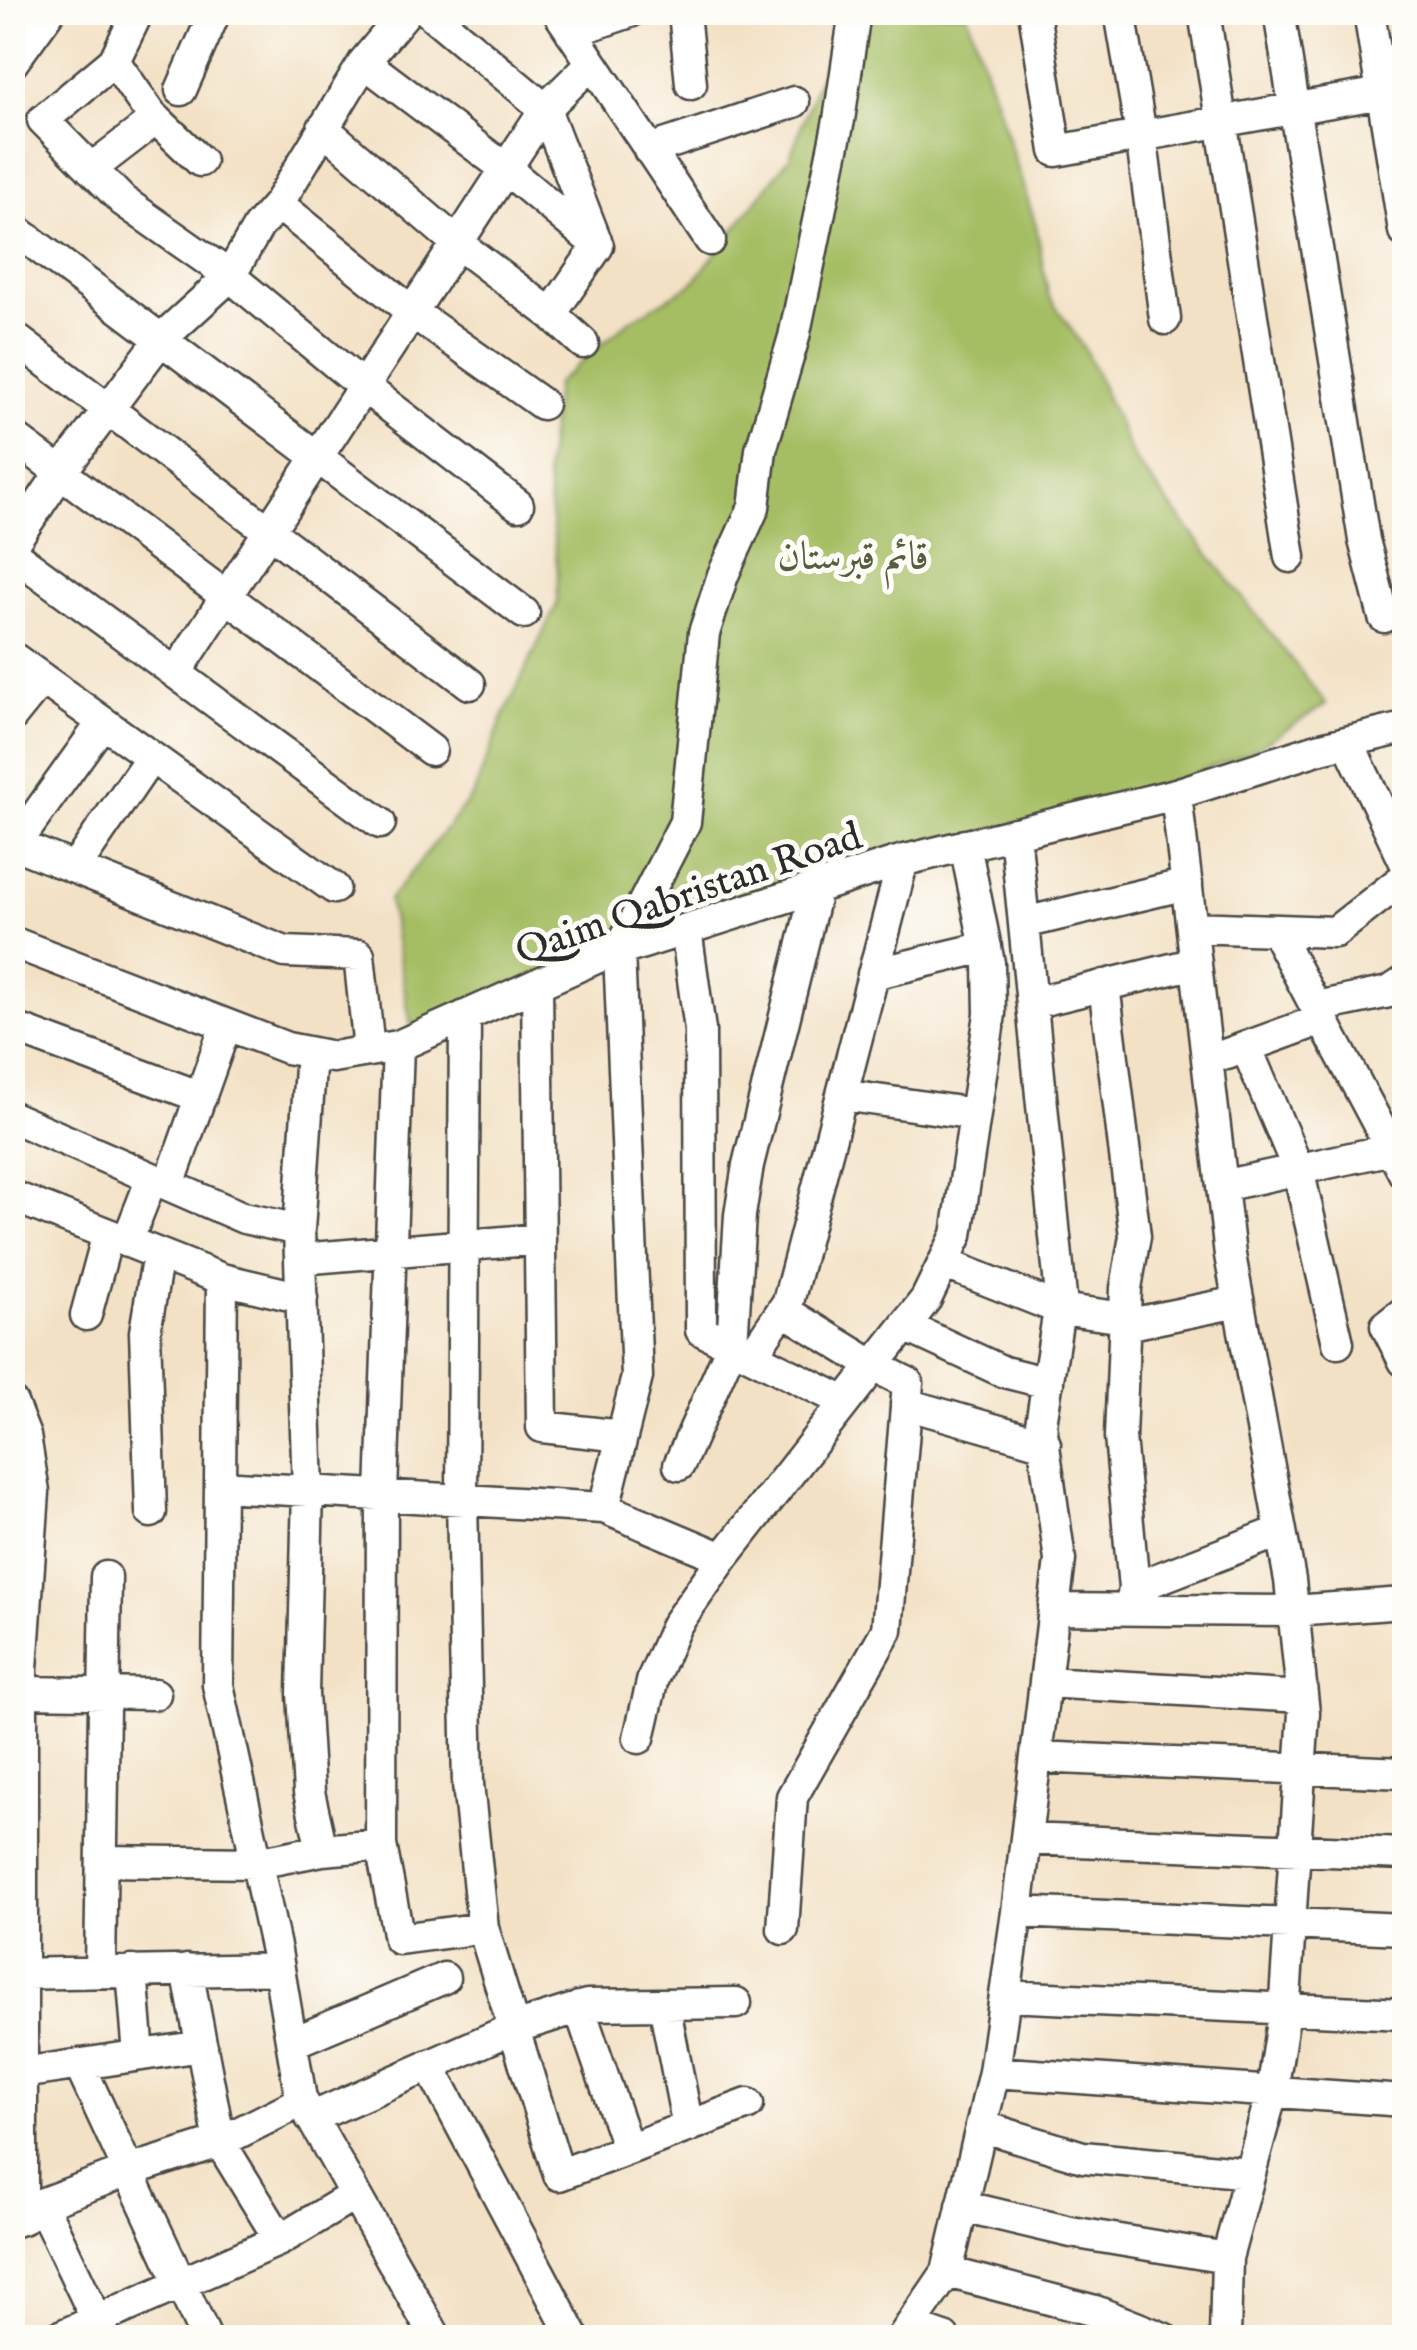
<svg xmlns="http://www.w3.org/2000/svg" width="1417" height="2350" font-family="'IM FELL English',Amiri,serif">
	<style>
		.green { fill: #a5be64; stroke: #687448; stroke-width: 2.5 }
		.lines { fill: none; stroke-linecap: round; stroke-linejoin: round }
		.minor-casing { stroke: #494642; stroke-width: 35 }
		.minor { stroke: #fff; stroke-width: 30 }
		.labels { text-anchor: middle; stroke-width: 10; stroke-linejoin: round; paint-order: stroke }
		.park-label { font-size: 40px; fill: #565e3f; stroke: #fdfcf7 }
		.street-label { font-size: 40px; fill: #2b2b2b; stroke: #fdfcf7 }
	</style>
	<rect width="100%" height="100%" fill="#fdfcf7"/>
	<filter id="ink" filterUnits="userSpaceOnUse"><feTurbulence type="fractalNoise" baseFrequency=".01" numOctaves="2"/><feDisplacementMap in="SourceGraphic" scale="20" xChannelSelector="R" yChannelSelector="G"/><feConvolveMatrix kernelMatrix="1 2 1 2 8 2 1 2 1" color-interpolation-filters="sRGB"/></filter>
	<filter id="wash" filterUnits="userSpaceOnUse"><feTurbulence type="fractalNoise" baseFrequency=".0048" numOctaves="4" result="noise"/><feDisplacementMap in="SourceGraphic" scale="40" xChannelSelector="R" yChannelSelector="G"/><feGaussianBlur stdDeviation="2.25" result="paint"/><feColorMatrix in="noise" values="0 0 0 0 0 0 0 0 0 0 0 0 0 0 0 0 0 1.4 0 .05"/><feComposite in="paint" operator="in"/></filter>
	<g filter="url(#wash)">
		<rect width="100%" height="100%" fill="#f3e1c5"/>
		<path class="green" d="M843,13H967L1036,225L1048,295L1086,351L1134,459L1326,704L1249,753L1177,780L411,1026L389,900L473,795L503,717L557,604L558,574L546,470L556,384L629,321L692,284L790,157Z"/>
	</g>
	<g filter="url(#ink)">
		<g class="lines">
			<g class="minor-casing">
				<path id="minor" d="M138,12L114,61L43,120L123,201L230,276L258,227L278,204L364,62L406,12
					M429,12L545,109L598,246L551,314
					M558,12L710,240
					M684,12L691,84
					M1034,12L1056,151L1404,89
					M1120,12L1141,134L1165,319
					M1204,12L1290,557
					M1279,12L1364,540L1384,617
					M1369,12L1404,231
					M571,32L630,12
					M114,61L151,114L200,161
					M364,62L506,169L596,244
					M12,63L49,12
					M181,90L215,12
					M323,128L457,243L551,314L583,343
					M649,150L794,102
					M91,169L156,119
					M278,204L412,312L542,404
					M12,227L524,613
					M12,336L470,684
					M12,436L431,750
					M12,545L61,472L161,339L230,276L363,386L518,505
					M12,553L380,823
					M12,657L334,888
					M176,673L545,109L591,64
					M12,716L42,679
					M1348,742L1404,860
					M1176,794L1230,1255L1290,1580L1304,1713L1284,2015L1272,2092L1227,2258L1225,2338
					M1015,833L1061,1297L1041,1424L1060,1560L1045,1682L1302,1697
					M12,843L285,952L359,955L369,1050
					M15,845L103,722
					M75,868L151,757
					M1024,923L1187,884
					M1192,927L1335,932L1404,878
					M686,929L700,1030L701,1330L845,1402
					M1275,930L1404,1173
					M12,942L287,1048L333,1057L398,1046L596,958L897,862L1176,794L1321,748L1404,728
					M873,974L986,947
					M537,984L542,1427L622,1436
					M1104,985L1135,1236L1126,1288L1120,1437L1134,1588
					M1032,1003L1196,963
					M1317,1007L1389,992L1404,982
					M465,1016L462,1499L468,1784L483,1928L559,2175L748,2104
					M12,1027L201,1097
					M398,1046L382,1494L381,1845L399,1939L483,1928
					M1246,1047L1298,1169L1338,1343
					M311,1053L299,1230L308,1489L303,1694L309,1792L322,1850
					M1227,1054L1323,1019
					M842,1095L975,1114
					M12,1117L244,1218L299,1230
					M169,1185L226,1025
					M1222,1186L1392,1149
					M12,1196L222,1279L302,1298
					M127,1242L152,1178
					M300,1259L540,1239
					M946,1264L1060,1309L1125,1318
					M222,1279L218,1685L276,1951L301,2099L436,2338
					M1404,1312L1386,1326L1404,1361
					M86,1315L108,1234
					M1125,1325L1238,1302
					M905,1326L1004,1372L1048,1383
					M752,1355L788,1302L903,860
					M12,1403L25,1436L34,1492L22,1669V2219L12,2222
					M906,1404L1045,1444
					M679,1465L732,1345L740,1215L748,1165L817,887
					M220,1486L604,1508L723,1558
					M604,1508L637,1377L619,951L685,822L704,633L723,575L754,507L761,450L794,337L839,120L855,12
					M151,1512L145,1332L158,1254
					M1131,1607L1134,1588L1281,1531
					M1054,1609L1293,1611L1404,1603
					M22,1692L155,1694
					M639,1738L653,1678L676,1625L723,1558L926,1299L957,1235L990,1014L989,963L965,845
					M1036,1757L1404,1773
					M1026,1839L1404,1854
					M102,1861L257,1863L322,1850L381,1845
					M1017,1912L1404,1929
					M783,1929L792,1797L887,1630L908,1383L874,1366L783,1310
					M187,1970L220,2142L280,2240
					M132,1971L139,2055
					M100,1972L106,1577
					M12,1974L279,1969
					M1005,1996L1404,2014
					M664,2004L688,2127
					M579,2007L628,2149
					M292,2043L444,1978
					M79,2064L206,2338
					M429,2065L574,2338
					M994,2072L1404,2101
					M22,2073L202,2046
					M311,2118L514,2028L587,2005L736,2003
					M981,2126L1083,2157L1250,2173
					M962,2206L1071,2232L1227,2258
					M22,2211L128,2171L220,2142L302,2101
					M22,2211L46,2213L104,2335
					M947,2272L1095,2311L1163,2338
					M910,2326L944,2338
					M56,2338L280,2240L355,2195
					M902,2338L947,2272L994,2072L1017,1912L1045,1682"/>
			</g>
			<use href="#minor" class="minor"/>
		</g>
	</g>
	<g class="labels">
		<g class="park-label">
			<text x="853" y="569">قائم قبرستان</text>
		</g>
		<g class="street-label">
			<text transform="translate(688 892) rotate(-19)" y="14">Qaim Qabristan Road</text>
		</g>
	</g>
	<rect width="1417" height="2350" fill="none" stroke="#fdfcf7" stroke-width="50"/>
</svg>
